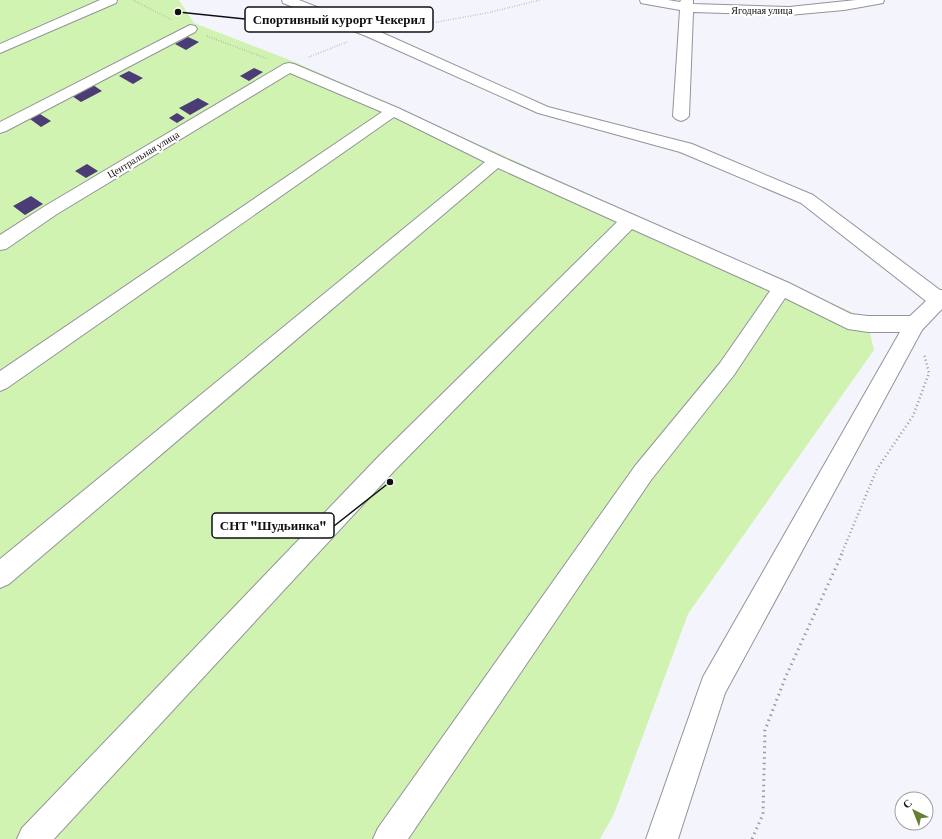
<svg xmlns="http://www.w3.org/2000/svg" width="942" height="839" font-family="'Crimson Pro',serif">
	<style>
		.green { fill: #d1f3b2 }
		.building { fill: #4b3c75 }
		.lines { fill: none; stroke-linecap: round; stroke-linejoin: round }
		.minor-casing { stroke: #93949a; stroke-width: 2 }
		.path-far2 { stroke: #99999f; stroke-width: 1.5; stroke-dasharray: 0.5 2; stroke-linecap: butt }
		.path-far1 { stroke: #99999f; stroke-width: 2.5; stroke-dasharray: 1 3; stroke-linecap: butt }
		.path { stroke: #99999f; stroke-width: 3; stroke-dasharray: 1.5 4; stroke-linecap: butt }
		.minor { fill: #fff; fill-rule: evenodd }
		.labels { text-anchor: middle; stroke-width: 4; stroke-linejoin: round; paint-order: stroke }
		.far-street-label { font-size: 10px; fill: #101013; stroke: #fff }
		.leader { fill: none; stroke: #101013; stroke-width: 1.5 }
		.callout-dot { fill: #101013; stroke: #fff; stroke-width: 1.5 }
		.callout { fill: #fff; stroke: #101013; stroke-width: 1.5 }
		.callout-label { font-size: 13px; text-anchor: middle; font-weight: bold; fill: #101013 }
	</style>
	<rect width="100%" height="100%" fill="#f4f5fc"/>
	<path class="green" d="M0,0H179L194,23L295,62L858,315L868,324L874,350L688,614L614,814L600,839H0Z"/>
	<path class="building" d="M188,37L199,42L186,50L175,44Z
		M254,68L263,72L249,81L240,76Z
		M129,71L143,78L133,84L119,76Z
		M93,85L102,91L81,102L72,96Z
		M198,98L209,104L190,115L179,108Z
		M177,113L185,118L177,123L169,118Z
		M40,114L51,121L41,127L30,119Z
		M87,164L98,171L86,178L75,171Z
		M31,196L43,204L25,215L13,206Z"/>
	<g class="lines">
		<g class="minor-casing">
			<path id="minor" d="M100,0H117L116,3L0,53V44Z
				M282,0H299L376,30L548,107L692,144L813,195L940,290H942V309L922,330L725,693L678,839H646L703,677L900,332H868L848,329L785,298L734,375L651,480L408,839H373L378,828L635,466L720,363L770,291L632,229L395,470L54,839H17L22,828L379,456L617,222L498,168L9,584L0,588V559L485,162L394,117L7,388L0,391V371L382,112L290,73L57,214L6,249L0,250V235L45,206L284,64L289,63L294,64L398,108L502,157L789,283L851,314L868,316H910L926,301L801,203L680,152L538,113L366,36L283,3Z
				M640,0H668L680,2L681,0H693V4L789,7L856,0H884L883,3L878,4L844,10L789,15L693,12L689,116L686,119L681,121L676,119L673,116L680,10L646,4L641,3Z
				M190,25L195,26L197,29L195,32L6,131L0,133V122Z"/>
		</g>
		<path class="path-far2" d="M133,0L172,20
			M404,28L487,13L540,0
			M207,36L268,59
			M309,57L347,42"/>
		<path class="path-far1" d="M841,555L877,469L913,416L929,373L924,354"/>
		<path class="path" d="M752,839L763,814L765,730L786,676L842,554"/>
		<use href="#minor" class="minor"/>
	</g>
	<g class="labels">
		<g class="far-street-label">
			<text x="762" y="14">Ягодная улица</text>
			<text transform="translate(143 154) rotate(-31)" y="4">Центральная улица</text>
		</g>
	</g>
	<path class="leader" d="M178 12L245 19M390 482L334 526"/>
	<g class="callout-dot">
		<circle cx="178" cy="12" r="4"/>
		<circle cx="390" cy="482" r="4"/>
	</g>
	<g class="callout">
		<rect x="245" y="7" width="188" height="25" rx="4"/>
		<rect x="212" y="513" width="122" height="25" rx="4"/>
	</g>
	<g class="callout-label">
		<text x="339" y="24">Спортивный курорт Чекерил</text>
		<text x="273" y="530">СНТ "Шудьинка"</text>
	</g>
	<g transform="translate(914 811) rotate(317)"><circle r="19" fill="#ffffff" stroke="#9f9fa1"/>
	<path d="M0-3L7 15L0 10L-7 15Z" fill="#658033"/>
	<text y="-6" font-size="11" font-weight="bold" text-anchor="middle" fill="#101013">С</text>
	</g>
</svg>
